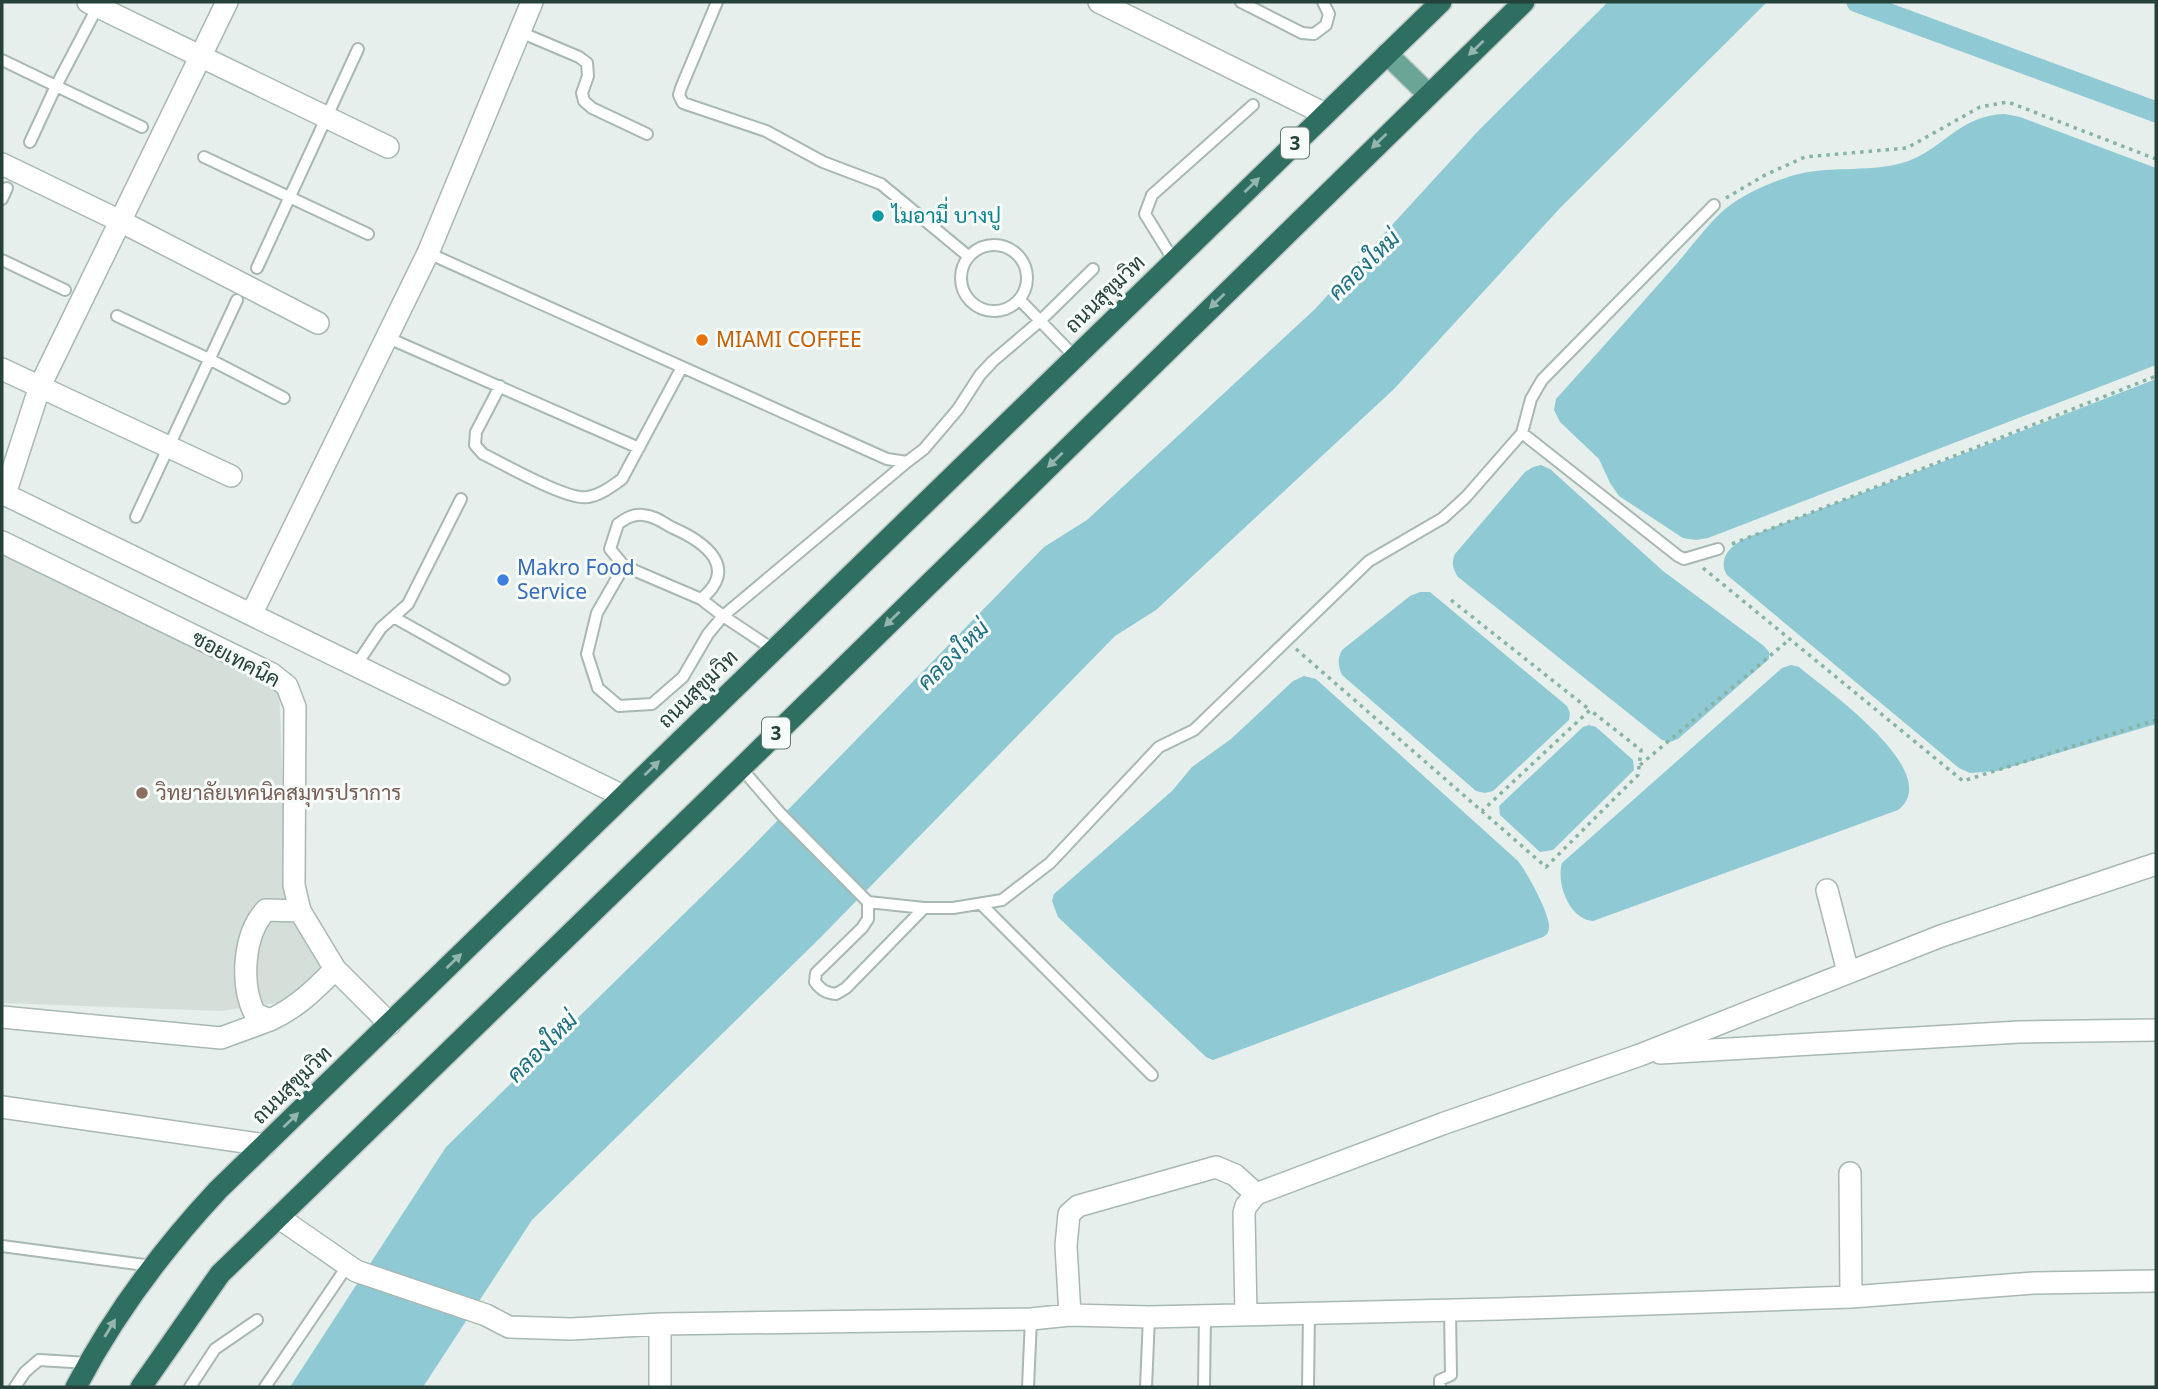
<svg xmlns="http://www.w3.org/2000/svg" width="2158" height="1389" font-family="'Noto Sans',Sarabun,sans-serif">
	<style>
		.built { fill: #d4dfda }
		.water { fill: #8ec9d4 }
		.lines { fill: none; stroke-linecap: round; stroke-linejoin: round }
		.canal { stroke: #8ec9d4; stroke-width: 21 }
		.lane-casing { stroke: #a8b8b2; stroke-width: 14 }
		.street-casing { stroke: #a8b8b2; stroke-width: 24 }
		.primary-casing { stroke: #c2cac8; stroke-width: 24 }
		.highway-casing { stroke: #c2cac8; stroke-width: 24 }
		.path { stroke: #86b3a5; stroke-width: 3.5; stroke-dasharray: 3.5 5; stroke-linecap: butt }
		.lane { stroke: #fff; stroke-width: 10 }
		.street { stroke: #fff; stroke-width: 21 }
		.primary { stroke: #6aa596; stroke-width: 21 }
		.highway { stroke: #2f6f62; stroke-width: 21 }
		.oneway { fill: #93b5ae }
		.culture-dot { fill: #0f9aa8; stroke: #f7fbf9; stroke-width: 2.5 }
		.food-dot { fill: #e8710a; stroke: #f7fbf9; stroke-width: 2.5 }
		.shop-dot { fill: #3f7fe0; stroke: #f7fbf9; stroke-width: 2.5 }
		.education-dot { fill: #8d6e63; stroke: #f7fbf9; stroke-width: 2.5 }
		.labels { text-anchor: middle; stroke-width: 6; stroke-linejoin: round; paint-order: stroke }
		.shield { fill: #f7fbf9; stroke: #637a73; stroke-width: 2 }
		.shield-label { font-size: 19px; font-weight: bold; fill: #24423a }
		.culture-label { font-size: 21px; fill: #0d838f; stroke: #f7fbf9; text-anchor: start }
		.street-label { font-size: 21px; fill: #24423a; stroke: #f7fbf9 }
		.food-label { font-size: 21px; fill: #c56008; stroke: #f7fbf9; text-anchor: start }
		.shop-label { font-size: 21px; fill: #366cbe; stroke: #f7fbf9; text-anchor: start }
		.education-label { font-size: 21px; fill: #785e54; stroke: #f7fbf9; text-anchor: start }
		.water-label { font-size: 23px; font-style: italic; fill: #1c6f80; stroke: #f7fbf9 }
	</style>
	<rect width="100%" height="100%" fill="#e6efeb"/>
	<path class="built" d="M2,551L279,687L287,899L325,966L292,1001L221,1011L2,1003Z"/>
	<path class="water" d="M1608,2H1767L1561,207L1394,389L1156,610L1115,636L821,937L532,1220L423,1387H290L446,1147L742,857L1044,547L1087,520L1315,309L1480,129Z
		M2005,114L2020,117L2156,168V365L1708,538L1696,540L1683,538L1619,496L1610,483L1599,459L1560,422L1554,410L1556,399C1595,356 1634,312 1672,269C1689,250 1707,225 1725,209C1744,194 1769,183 1791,176C1827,165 1866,173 1902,163C1942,152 1958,115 2005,114Z
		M2156,379V724L1997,771L1970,773L1959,768L1727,575C1717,559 1731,545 1746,538Z
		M1541,465L1550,469L1663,571L1764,646L1769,652V659L1678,739L1670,742L1662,740L1458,577C1453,568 1451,564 1455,554L1525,472L1533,467Z
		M1420,592H1430L1567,706L1570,713L1569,720L1493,791L1485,793L1476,791L1342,675C1338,665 1337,660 1342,650L1410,596Z
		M1791,665L1799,667C1825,689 1946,773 1898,810L1593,921C1569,919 1556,883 1562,863L1782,668Z
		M1304,676L1316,679L1518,861C1527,872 1551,916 1549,928C1548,934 1547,934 1543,937L1213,1060L1206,1057L1058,917L1052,901L1054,894L1172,791L1192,767L1231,739L1293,681Z
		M1589,725L1596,727L1633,760L1634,770L1553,850L1540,852L1500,815L1499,806L1583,727Z"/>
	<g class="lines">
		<path class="canal" d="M1857,2L2156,112"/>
		<g class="lane-casing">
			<path id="lane" d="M717,2L681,88L679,95L683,103L766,131L823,162L881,184L968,256
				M1241,2L1302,33L1314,34L1326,25L1329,14L1323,2
				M520,32L579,57L587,63L588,76L582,93L584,101L592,108L647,134
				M2,60L56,86L98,6
				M30,142L56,86L142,127
				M204,157L368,234
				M2,199L7,188
				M961 278a33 33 0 1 1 66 0a33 33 0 1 1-66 0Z
				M428,253L887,459L907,462L924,449L958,409L980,375L993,361L1040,321L1093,269
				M2,260L65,290
				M1174,261L1145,214L1152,195L1253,105
				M257,268L358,49
				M1020,300L1075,357
				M117,316L209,359L284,398
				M386,337L639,448
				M500,386L476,432L475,445L483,454C504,464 568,501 588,497C601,495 612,486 622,479L682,367
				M1522,433L1678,556L1684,559L1718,549
				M136,517L237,300
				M624,566L597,613L587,654L598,688L619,706L652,704L683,677L708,634L723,616L774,650
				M701,599C740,568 705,542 673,528C663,523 656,516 643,515C633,514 626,518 618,524L610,549L624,566L701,599L723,616L907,462
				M395,618L504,679
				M357,664L381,628L408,604L461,499
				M741,768L780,813L868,902V919L862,928L816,973L815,982C821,990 826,993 836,994L846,988L924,908
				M868,902L924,908H953L1002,900L1050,863L1159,747L1194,730L1369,561L1443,518L1466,497L1522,433L1531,399L1542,380L1714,205
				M981,904L1152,1075
				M2,1246L152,1266
				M15,1387L25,1372L39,1360L88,1363
				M190,1387L215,1349L257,1320
				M265,1387L348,1265
				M1028,1387L1031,1319
				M1146,1387L1149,1317
				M1204,1387L1205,1316
				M1308,1387L1309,1313
				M1440,1387V1380L1451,1375L1450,1310"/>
		</g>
		<g class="street-casing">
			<path id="street" d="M88,2L388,147
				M1099,2L1325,114
				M2,164L120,221L318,323
				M2,369L231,476
				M2,493L623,796
				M5,494L40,386L227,2
				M2,542L272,674L287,686L295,707L294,885L300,911L335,969L390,1024
				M252,613L428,253L532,2
				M1827,890L1848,972
				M300,911L266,910C243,934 240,985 255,1014L270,1020C296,1008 315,990 335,969
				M2,1017L221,1038L270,1020
				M1660,1053L2019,1032L2156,1030
				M2,1107L265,1145
				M1850,1173L1851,1297
				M278,1217L356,1271L486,1315L509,1327L571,1329L660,1324L1031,1319L1070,1315L1149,1317L1499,1309L1851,1297L2034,1283L2156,1281
				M1070,1315L1066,1246L1069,1214L1078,1206L1216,1167L1235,1175L1256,1194
				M1246,1315L1244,1213L1246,1206L1256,1194L1442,1124L1640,1055L1941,936L2156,864
				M660,1324V1387"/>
		</g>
		<g class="primary-casing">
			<path id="primary" d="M1387,54L1428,94"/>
		</g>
		<g class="highway-casing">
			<path id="highway" d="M76,1387C114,1314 162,1250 218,1190L1441,2
				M141,1387L220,1274L741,768L1524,2"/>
		</g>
		<path class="path" d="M1726,198L1765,175L1805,157L1907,148L1980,107L2008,102L2156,159
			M1732,544L2156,376
			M1703,568L1963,781L2156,720
			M1451,600L1590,710
			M1296,649L1546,867L1638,775L1641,750L1590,710L1482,811
			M1640,765L1790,639"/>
		<use href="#lane" class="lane"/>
		<use href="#street" class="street"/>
		<use href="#primary" class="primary"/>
		<use href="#highway" class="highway"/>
	</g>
	<defs><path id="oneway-solid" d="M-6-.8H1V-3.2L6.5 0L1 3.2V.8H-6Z" transform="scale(1.75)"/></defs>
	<g class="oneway">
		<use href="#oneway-solid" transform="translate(1476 48) rotate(136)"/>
		<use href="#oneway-solid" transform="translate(1379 141) rotate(136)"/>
		<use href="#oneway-solid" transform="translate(1252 185) rotate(-44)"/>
		<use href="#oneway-solid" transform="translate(1217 301) rotate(136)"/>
		<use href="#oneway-solid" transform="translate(1055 460) rotate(136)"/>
		<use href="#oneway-solid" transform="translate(892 619) rotate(136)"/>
		<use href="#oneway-solid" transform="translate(652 768) rotate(-44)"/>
		<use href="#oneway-solid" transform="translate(454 961) rotate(-44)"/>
		<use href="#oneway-solid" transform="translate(291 1120) rotate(-44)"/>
		<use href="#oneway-solid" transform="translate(110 1328) rotate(-59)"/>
	</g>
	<circle class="culture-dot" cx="878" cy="216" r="7"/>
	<circle class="food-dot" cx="702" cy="340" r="7"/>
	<circle class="shop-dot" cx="503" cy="580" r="7"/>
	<circle class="education-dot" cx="142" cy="793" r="7"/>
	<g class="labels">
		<g class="shield">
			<rect x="1281" y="127.5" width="28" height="31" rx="5"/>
			<rect x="762" y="717.5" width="28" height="31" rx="5"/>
		</g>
		<g class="shield-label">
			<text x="1295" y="150">3</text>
			<text x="776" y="740">3</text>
		</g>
		<g class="culture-label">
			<text x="892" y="223">ไมอามี่ บางปู</text>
		</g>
		<g class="street-label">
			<text transform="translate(1105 294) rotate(-44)" y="7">ถนนสุขุมวิท</text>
			<text transform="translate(236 659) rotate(28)" y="7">ซอยเทคนิค</text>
			<text transform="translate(698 689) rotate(-44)" y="7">ถนนสุขุมวิท</text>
			<text transform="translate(292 1085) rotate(-44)" y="7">ถนนสุขุมวิท</text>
		</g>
		<g class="food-label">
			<text x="716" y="347">MIAMI COFFEE</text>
		</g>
		<g class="shop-label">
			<text x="517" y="575">Makro Food<tspan x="517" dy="24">Service</tspan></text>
		</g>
		<g class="education-label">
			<text x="156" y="800">วิทยาลัยเทคนิคสมุทรปราการ</text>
		</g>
		<g class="water-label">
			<text transform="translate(1364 265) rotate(-44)" y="8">คลองใหม่</text>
			<text transform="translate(953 655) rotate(-44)" y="8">คลองใหม่</text>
			<text transform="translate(542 1047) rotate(-45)" y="8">คลองใหม่</text>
		</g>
	</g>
	<rect width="2158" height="1389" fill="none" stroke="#24423a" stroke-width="7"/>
</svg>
